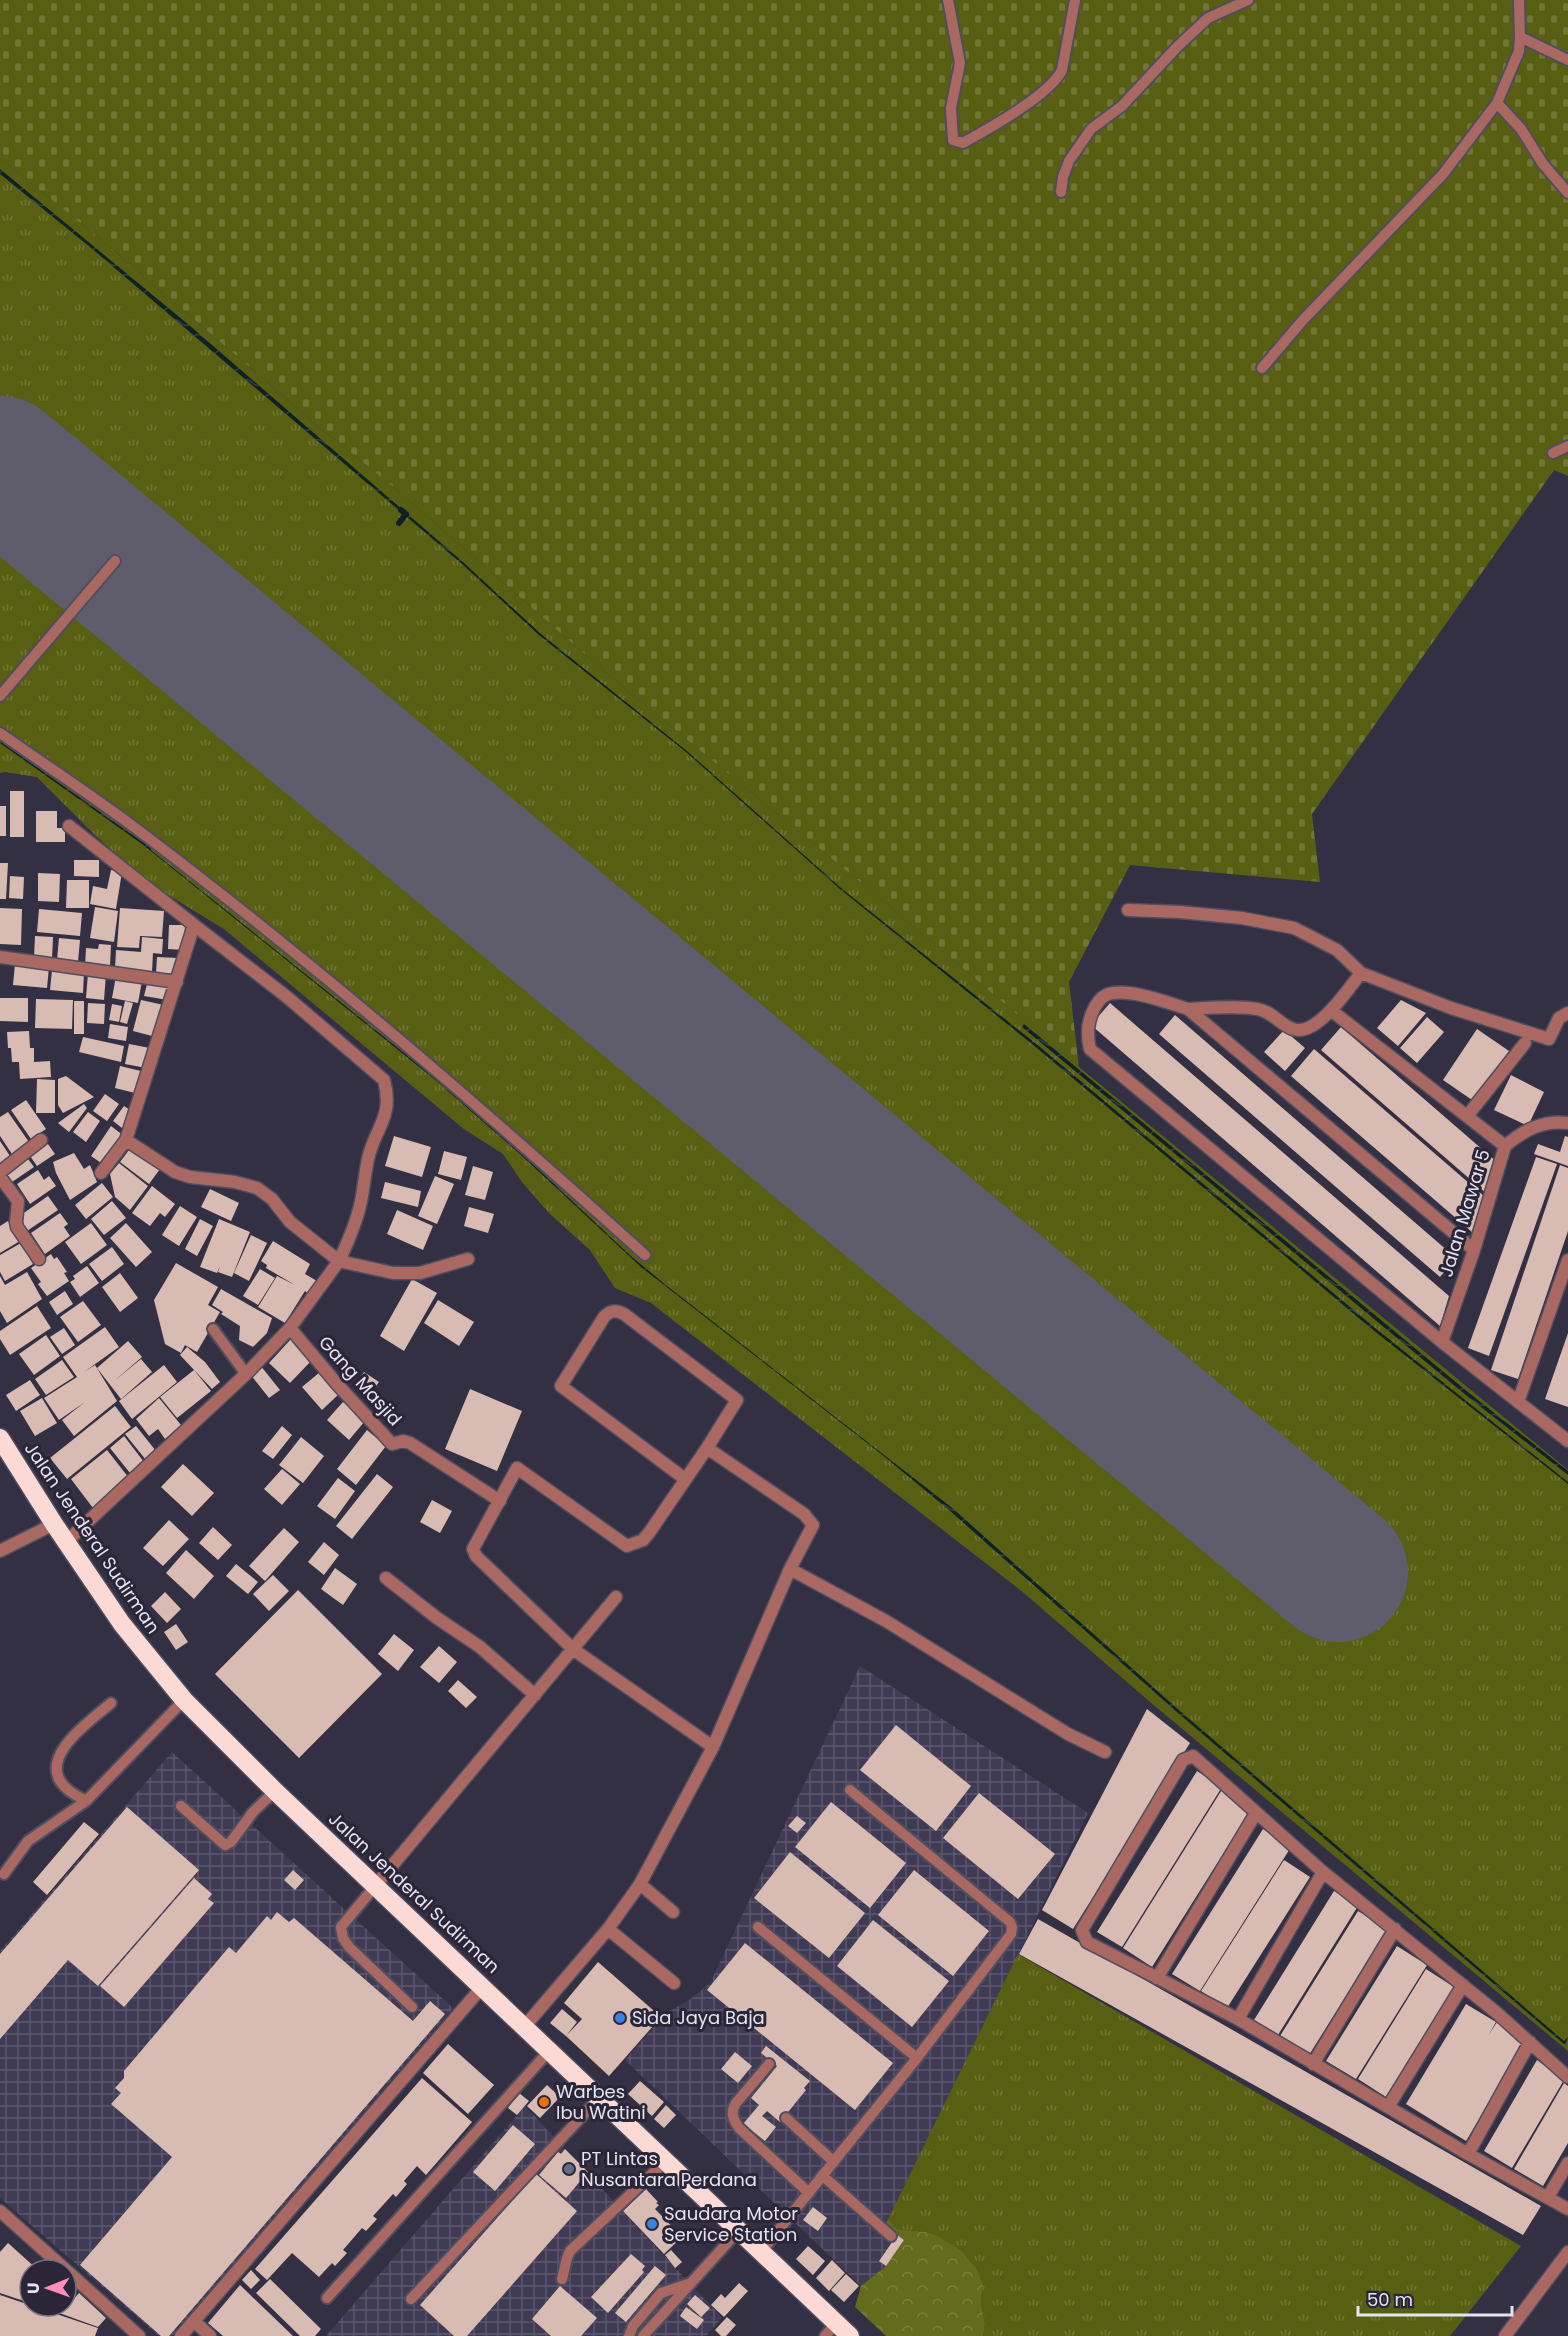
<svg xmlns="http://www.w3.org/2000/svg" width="1568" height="2336" font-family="Poppins,sans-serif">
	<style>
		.built { fill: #403b54 }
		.industrial { fill: url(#industrial-grid) }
		.grass { fill: url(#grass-tufts) }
		.forest { fill: url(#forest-crowns) }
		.cemetery { fill: url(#cemetery-stones) }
		.water { fill: url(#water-waves) }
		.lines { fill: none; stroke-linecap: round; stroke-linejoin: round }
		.stream { stroke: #102126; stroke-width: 6 }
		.runway { stroke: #5f5c6c; stroke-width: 140 }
		.building { fill: #d8bcb4 }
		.lane-casing { stroke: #504d5f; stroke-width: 14 }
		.street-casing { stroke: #504d5f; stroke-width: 15 }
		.highway-casing { stroke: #504d5f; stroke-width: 21 }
		.lane { stroke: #a96962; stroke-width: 10 }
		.street { stroke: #a96962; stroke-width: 12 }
		.highway { stroke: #fbdad6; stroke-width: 18 }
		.shop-dot { fill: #3f7fe0; stroke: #2a2638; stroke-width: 2 }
		.food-dot { fill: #e8710a; stroke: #2a2638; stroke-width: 2 }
		.service-dot { fill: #5c6f8a; stroke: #2a2638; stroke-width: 2 }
		.labels { text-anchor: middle; stroke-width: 6; stroke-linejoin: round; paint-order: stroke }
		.street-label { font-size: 18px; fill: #e6e4f0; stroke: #2a2638 }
		.poi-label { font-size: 18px; fill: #e6e4f0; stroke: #2a2638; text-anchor: start }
	</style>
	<defs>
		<pattern id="industrial-grid" width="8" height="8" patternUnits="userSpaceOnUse" patternTransform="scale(1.5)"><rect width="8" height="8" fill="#403b54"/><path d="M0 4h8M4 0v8" fill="none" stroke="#5c576d"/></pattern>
		<pattern id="grass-tufts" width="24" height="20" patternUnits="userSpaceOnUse" patternTransform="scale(1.5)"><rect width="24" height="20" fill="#595f12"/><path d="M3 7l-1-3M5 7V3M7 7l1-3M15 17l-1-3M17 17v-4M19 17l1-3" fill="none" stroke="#717635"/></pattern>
		<pattern id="forest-crowns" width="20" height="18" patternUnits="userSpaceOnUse" patternTransform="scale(1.5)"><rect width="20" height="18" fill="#646b1c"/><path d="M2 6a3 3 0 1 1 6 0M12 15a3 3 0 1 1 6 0" fill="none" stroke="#7a803d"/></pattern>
		<pattern id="cemetery-stones" width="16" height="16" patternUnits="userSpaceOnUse" patternTransform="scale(1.5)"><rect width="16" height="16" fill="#595f12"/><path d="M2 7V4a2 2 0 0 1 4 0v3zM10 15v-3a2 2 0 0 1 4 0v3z" fill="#717635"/></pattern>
		<pattern id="water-waves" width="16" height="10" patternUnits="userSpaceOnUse" patternTransform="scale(1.5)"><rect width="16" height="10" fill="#102126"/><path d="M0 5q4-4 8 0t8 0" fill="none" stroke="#334146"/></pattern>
	</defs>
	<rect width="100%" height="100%" fill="#343043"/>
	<path class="built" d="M0,158L619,684L887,904L1079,1067L1568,1470V2051L1149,1701L1024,1593L651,1303L615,1288L590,1250L549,1213L522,1182L503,1154L464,1129L224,929L147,882L97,837L37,777L5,772L0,773Z"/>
	<path class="industrial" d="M860,1666L1088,1813L884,2227L897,2235L879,2260L886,2266L861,2286L625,2060L666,2013L688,2001L710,1983Z
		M172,1752L453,2008L172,2336H159L0,2198V1951Z
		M525,2106L722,2318L706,2336H326Z"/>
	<path class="grass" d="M0,158L98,237L324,431L397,490L619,684L887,904L1079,1067L1568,1470V2051L1149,1701L1024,1593L651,1303L615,1288L590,1250L549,1213L522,1182L503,1154L464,1129L224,929L147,882L97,837L37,777L5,772L0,773V527L1308,1607L1368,1537L0,405Z
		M1018,1954L1521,2246L1450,2336H983L985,2325L981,2302L983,2284L977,2269L961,2250L927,2232L897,2229L888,2219Z"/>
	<path class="forest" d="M888,2219L897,2229L927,2232L937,2236L961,2250L977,2269L983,2284L981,2302L985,2325L983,2336H886L855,2307L861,2286L886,2266L904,2240L884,2227Z"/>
	<path class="cemetery" d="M0,0H1568V476L1554,470L1312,814L1320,882L1130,865L1069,982L1079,1067L887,904L619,684L397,490L324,431L98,237L0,158Z"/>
	<path class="water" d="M0,169L189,325L463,562L541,634L687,751L841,888L1040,1047L1375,1328L1568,1482V1484L1373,1330L1038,1049L840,889L686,752L540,636L462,564L90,247L0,174Z
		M0,741L141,841L144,838L152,851L434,1077L521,1153L632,1257L667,1286L951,1507L1180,1711L1564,2041L1568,2037L1565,2045L1178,1713L949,1510L880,1453L642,1268L520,1154L433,1078L142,844L0,743Z
		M1024,1024L1469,1393L1568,1471V1475L1467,1396L1022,1027Z"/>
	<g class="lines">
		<path class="stream" d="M399,523L406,514L401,510"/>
		<path class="runway" d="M0,466L1338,1572"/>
	</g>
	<path class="building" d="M10,791H24V837H10Z
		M0,806H6V836H0Z
		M36,811H57V828H65V842H36Z
		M74,860H99V877L74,876Z
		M0,863H8L6,899H0Z
		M111,870L122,872L116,909L90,904L93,886L107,889Z
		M38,873L60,874L59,902L38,901Z
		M10,876L24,877L23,899L9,898Z
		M67,880H89V908H66Z
		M95,907L118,911L114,942L90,938Z
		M0,908L22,909L21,945L0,944Z
		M120,908L164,911L162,937L140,936L139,948L117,947Z
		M39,909L82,913L80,936L37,932Z
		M169,925H185L184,950L168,949Z
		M35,936L53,937L52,959L34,958Z
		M142,937L163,939L162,954L153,953L152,972L115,969L116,950L141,952Z
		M59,938L80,940L78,962L57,960Z
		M99,944L111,945L110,967L85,966L86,948L98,949Z
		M157,957L178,958L177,974L156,973Z
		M15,964L49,967L47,988L13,985Z
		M52,970L84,972L83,993L50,990Z
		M88,973L106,974L104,1000L86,998Z
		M116,976L142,981L138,1003L112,998Z
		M148,980L171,985L168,1000L144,996Z
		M0,998H28V1022L0,1021Z
		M36,999L73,1000L72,1029L35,1028Z
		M141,1000L164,1005L156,1037L133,1031Z
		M1401,1000L1426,1013L1398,1046L1377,1028Z
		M74,1001H84V1034H74Z
		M125,1001L133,1003L127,1024L120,1022Z
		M88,1003L105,1004L104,1024L87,1023Z
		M1110,1003L1449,1296L1440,1326L1091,1025Z
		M112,1004L122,1006L119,1022L109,1020Z
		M1175,1015L1456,1258L1440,1277L1159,1034Z
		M1427,1017L1444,1032L1417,1063L1400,1048Z
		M110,1024L128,1027L126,1041L108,1038Z
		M1341,1027L1498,1163L1486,1193L1321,1050Z
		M1477,1029L1509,1051L1475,1102L1443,1080Z
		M1284,1030L1305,1048L1285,1071L1264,1052Z
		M29,1031L30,1048H34V1062L50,1061L51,1077L20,1079L19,1062H12L11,1048H8L7,1032Z
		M83,1037L124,1046L121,1062L79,1052Z
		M129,1044L150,1048L146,1068L125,1064Z
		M1314,1049L1485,1197L1472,1232L1291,1076Z
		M120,1066L145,1072L139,1094L115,1088Z
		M1511,1075L1544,1092L1528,1126L1494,1110Z
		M66,1076L94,1097L63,1113L58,1105V1079Z
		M37,1079L55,1080V1113H36Z
		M105,1094L119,1104L107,1121L93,1111Z
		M26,1100L46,1129L31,1139L11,1110Z
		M84,1104L87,1108L69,1132L58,1123Z
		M124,1106L133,1112L122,1128L113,1121Z
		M8,1112L29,1142L12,1154L0,1136V1117Z
		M88,1112L100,1121L86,1142L73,1132Z
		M111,1126L124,1136L104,1165L91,1156Z
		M394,1136L431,1147L422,1177L385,1166Z
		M1565,1136L1568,1137V1166L1534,1154L1538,1144L1560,1152Z
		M0,1141L12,1159L0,1167Z
		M48,1144L55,1154L37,1166L30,1156Z
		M132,1146L160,1169L149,1184L120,1162Z
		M444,1151L467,1157L461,1180L438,1174Z
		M74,1153L84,1169L90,1165L97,1182L70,1200L56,1173L53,1162Z
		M1536,1157L1557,1164L1489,1356L1468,1348Z
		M28,1159L34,1167L12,1182L6,1173Z
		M119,1163L148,1186L130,1210L115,1197L110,1174Z
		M1560,1165L1568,1168V1231L1518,1379L1491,1370Z
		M473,1166L493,1172L485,1200L465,1195Z
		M38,1170L44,1180L49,1176L56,1186L30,1204L17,1184Z
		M435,1176L454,1184L437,1224L418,1216Z
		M385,1182L421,1191L418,1207L381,1198Z
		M102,1183L113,1197L86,1219L75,1205Z
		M152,1186L175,1204L165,1217L160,1213L150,1226L132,1213Z
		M210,1189L239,1203L231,1221L201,1207Z
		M48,1196L58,1210L27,1231L18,1217Z
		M112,1201L126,1218L104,1235L91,1219Z
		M180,1206L197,1217L179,1246L162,1235Z
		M469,1207L494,1214L488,1233L464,1226Z
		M397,1210L433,1226L423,1250L387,1234Z
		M60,1213L68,1224L64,1227L70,1236L45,1254L31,1233Z
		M200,1219L213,1226L197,1256L185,1249Z
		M219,1219L250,1232L232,1277L218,1272L220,1266L217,1273L200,1267Z
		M8,1221L20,1241L0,1253V1226Z
		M91,1223L107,1245L81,1264L65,1242Z
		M126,1223L152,1252L136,1267L110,1238Z
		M251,1235L267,1243L249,1281L234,1273Z
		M273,1241L310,1264L305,1274L317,1281L309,1294L305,1291L285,1323L258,1307L277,1276L295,1285L266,1268L267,1265L261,1261Z
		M21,1243L33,1264L5,1281L0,1272V1255Z
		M112,1247L124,1264L102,1281L89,1264Z
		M51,1254L54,1259L57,1257L67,1272L64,1273L69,1281L47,1296L38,1284L41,1282L31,1268Z
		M176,1263L218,1287L208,1305L220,1312L197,1352L183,1344L185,1345L181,1353L165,1344L154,1300Z
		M87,1266L99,1283L80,1297L70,1282L75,1279L73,1276Z
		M260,1269L275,1278L258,1305L243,1296Z
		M27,1272L42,1299L7,1323L0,1311V1276L5,1285Z
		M120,1273L138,1298L120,1312L102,1287Z
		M412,1279L437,1293L404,1351L380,1336Z
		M221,1289L272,1318L267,1333L253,1347L239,1340L240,1326L221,1314L223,1312L212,1305Z
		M65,1291L73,1304L57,1315L49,1302Z
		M438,1300L474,1322L459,1346L424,1323Z
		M83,1301L101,1325L78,1342L60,1317Z
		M37,1306L51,1328L10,1355L0,1339V1331Z
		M105,1327L119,1347L84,1372L95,1365L117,1401L74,1436L62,1420L85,1402L59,1420L44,1398L77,1377L63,1357Z
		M64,1328L75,1345L62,1354L50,1337Z
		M1568,1333V1407L1545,1399Z
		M46,1335L60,1356L34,1375L19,1354Z
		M291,1339L312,1360L290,1383L269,1363Z
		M128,1341L142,1357L113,1382L141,1359L152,1372L121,1399L97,1368Z
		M187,1347L205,1362L220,1382L212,1389L180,1355Z
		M62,1360L74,1377L46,1395L35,1379Z
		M164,1365L177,1382L132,1419L119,1401Z
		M260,1365L280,1390L269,1398L250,1374Z
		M194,1370L211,1391L177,1418L160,1397Z
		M320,1372L339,1394L322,1410L302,1387Z
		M364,1372L379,1382L369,1396L354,1386Z
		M30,1380L40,1395L16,1411L6,1395Z
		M470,1389L522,1411L497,1471L445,1449Z
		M42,1398L57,1423L35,1436L20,1411Z
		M159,1398L181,1425L165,1439L158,1429L149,1436L136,1419Z
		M343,1402L365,1421L349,1440L327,1420Z
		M115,1406L131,1427L67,1479L50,1458Z
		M136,1426L156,1451L146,1460L125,1434Z
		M282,1426L292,1435L273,1459L262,1451Z
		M367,1430L386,1446L356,1485L337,1469Z
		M124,1436L144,1462L130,1473L110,1448Z
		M301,1437L324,1456L303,1483L279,1465Z
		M107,1450L129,1478L93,1508L71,1479Z
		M183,1464L214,1493L192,1516L161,1487Z
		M282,1469L300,1484L282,1505L264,1489Z
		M377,1474L393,1487L352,1539L336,1526Z
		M338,1478L355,1491L335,1519L317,1506Z
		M432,1500L452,1511L440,1533L420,1522Z
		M169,1520L189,1539L163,1566L143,1548Z
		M213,1527L232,1545L218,1560L199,1543Z
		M284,1528L299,1542L265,1581L249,1566Z
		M324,1542L339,1555L324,1575L308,1562Z
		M186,1550L214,1576L194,1599L166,1573Z
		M236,1564L258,1582L248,1594L226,1576Z
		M335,1568L357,1584L343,1605L321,1589Z
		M273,1575L289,1591L269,1611L253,1594Z
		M298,1590L382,1674L299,1758L215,1674Z
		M165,1592L181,1609L167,1623L151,1606Z
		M176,1624L188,1642L176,1650L164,1632Z
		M394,1634L414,1650L398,1671L378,1654Z
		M439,1646L457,1662L439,1683L420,1667Z
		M458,1680L477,1697L466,1708L448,1691Z
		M1147,1709L1190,1743L1073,1929L1042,1910Z
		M896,1725L971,1786L936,1831L860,1770Z
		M1197,1771L1222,1787L1122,1947L1097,1932Z
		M1223,1788L1250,1811L1152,1967L1123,1948Z
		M979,1793L1055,1854L1018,1899L943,1838Z
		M831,1802L906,1863L870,1908L795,1847Z
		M127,1807L199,1870L98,1986L68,1960L0,2039V1954Z
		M797,1816L806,1823L797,1833L788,1826Z
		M84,1822L99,1834L47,1895L33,1882Z
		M1263,1829L1291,1847L1200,1991L1172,1974Z
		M790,1852L865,1913L829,1958L754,1898Z
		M1284,1860L1310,1877L1227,2008L1201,1991Z
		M293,1870L304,1880L295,1890L284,1880Z
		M914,1870L989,1931L953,1976L878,1915Z
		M194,1878L212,1894L208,1899L214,1903L124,2007L100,1986Z
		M1334,1891L1358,1906L1278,2035L1254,2020Z
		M1358,1911L1388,1929L1309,2055L1280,2036Z
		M277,1912L289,1922L294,1918L413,2021L430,2001L445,2014L169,2336H161L80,2265L172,2157L111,2104L121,2093L115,2088L124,2078V2071L229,1947L236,1953L267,1916L271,1920Z
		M1038,1919L1541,2206L1523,2235L1019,1954Z
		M873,1920L949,1981L912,2027L837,1966Z
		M745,1943L893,2063L855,2110L707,1990Z
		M1397,1946L1427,1965L1356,2079L1326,2061Z
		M598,1962L661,2017L609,2076L566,2036L582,2019L564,2003Z
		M1426,1969L1454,1987L1386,2097L1358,2079Z
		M1466,2004L1496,2022L1488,2036L1497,2022L1526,2041L1466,2141L1406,2104Z
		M562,2009L577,2022L566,2036L550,2023Z
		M448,2044L494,2085L468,2114L423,2073Z
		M766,2046L810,2081L804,2088L806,2090L780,2122L767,2111L762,2116L776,2127L765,2141L743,2124L759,2105L751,2098L777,2066L761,2053Z
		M735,2052L752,2066L738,2083L721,2069Z
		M1537,2060L1564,2080L1512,2168L1484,2151Z
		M422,2078L472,2122L426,2175L417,2166L404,2181L407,2184L396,2197L393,2194L373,2216L377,2219L366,2231L362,2228L343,2250L347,2253L335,2266L332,2263L319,2277L292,2253L267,2280L255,2269Z
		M640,2081L664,2102L652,2116L628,2094Z
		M1564,2083L1568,2086V2143L1543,2186L1514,2169Z
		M547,2085L560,2097L540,2118L527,2106Z
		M519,2093L529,2101L517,2115L508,2108Z
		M666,2105L676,2115L664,2128L654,2119Z
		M513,2125L535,2144L495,2191L473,2172Z
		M565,2149L588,2172L566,2198L539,2175L558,2152L561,2154Z
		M536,2174L577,2211L467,2336H454L420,2305Z
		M646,2189L658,2202L656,2203L659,2205L655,2209L682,2237L664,2254L623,2211Z
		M813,2207L827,2218L818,2231L803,2220Z
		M897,2235L904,2240L886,2266L879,2261Z
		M8,2243L38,2270H30V2303L0,2293V2252Z
		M808,2246L825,2261L813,2275L796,2259Z
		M671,2250L682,2262L675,2268L665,2255Z
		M631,2254L645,2266L642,2270L644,2272L608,2313L591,2297Z
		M832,2260L845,2273L829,2291L816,2278Z
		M655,2266L666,2275L626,2322L615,2313Z
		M251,2270L260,2280L251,2289L242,2280Z
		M846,2274L859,2286L844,2302L831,2290Z
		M270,2279L321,2329L315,2336H300L256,2293Z
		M739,2283L748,2291L724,2317L711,2305L721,2294L725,2298Z
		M240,2285L266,2310L293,2336H223L208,2323Z
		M560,2286L597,2318L581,2336H551L532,2319Z
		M79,2293L106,2318L98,2327L40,2306H66V2296L72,2301Z
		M0,2295L98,2328L95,2336H0Z
		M695,2295L710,2308L701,2317L687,2304Z
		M686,2307L704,2320L697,2329L680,2316Z
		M727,2317L736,2325L726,2336H721L715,2330Z"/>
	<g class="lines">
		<g class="lane-casing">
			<path id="lane" d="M948,0L960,63L951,108L953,140L963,143C988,129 1050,95 1062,70L1075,0
				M1519,0L1520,37L1568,60
				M1497,103L1521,129L1543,164L1568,193
				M1061,192L1063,177L1069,161L1091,129L1122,106L1177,47L1208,18L1248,0
				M1262,368L1303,320L1443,174L1497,103L1519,51L1520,37
				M1553,453L1568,446
				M0,696L115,561
				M0,733C44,764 90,794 134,827C312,961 480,1106 645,1255
				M213,1329L246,1374
				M86,1801C79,1797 71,1793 66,1788C34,1758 92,1720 111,1703
				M181,1806L225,1845L231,1842L253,1812L275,1791
				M4,1874L28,1841L86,1801L184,1700
				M376,1885L341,1927L343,1938L349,1947L412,2007
				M758,1927L917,2058
				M769,2064L736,2103C730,2113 733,2119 739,2128L809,2193
				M786,2118L834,2162
				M823,2176L891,2236
				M761,2252L917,2058L1011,1934L1012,1927L1010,1922L850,1790
				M562,2279C565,2270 565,2260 570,2251L666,2161
				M327,2298L550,2050
				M411,2299L600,2097
				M629,2336L633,2326L661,2293L691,2283
				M643,2336L739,2230
				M825,2336L836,2324"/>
		</g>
		<g class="street-casing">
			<path id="street" d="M69,826L194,925L126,1140L101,1173
				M1128,910L1180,912L1242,918L1294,928L1337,950L1361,973L1451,1008L1549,1039L1559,1018L1568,1013
				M194,925L287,997L384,1080C394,1118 375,1127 368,1159C365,1173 364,1187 361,1201C357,1222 348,1242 339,1261L393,1273H420L468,1259
				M0,957L177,982
				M1188,1009C1209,1008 1236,1005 1257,1009C1272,1011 1280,1025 1293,1029C1316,1038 1349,988 1361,973
				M1332,1011L1505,1146
				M1468,1115L1525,1043
				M0,1172L41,1140
				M0,1177L18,1201L16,1222L17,1227L39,1259
				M1474,1250L1188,1009C1168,1003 1125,986 1106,995C1100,998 1095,1006 1092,1013C1087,1025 1087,1037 1090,1049L1442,1342L1568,1441
				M290,1328L337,1384L392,1444L403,1441L410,1443L500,1501
				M1442,1342L1474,1250L1505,1146C1524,1130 1543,1120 1568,1123
				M1518,1402L1568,1260
				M707,1448L649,1533L643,1540L627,1546L517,1468L473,1549L476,1556L574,1650L713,1747
				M67,1541L246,1374L290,1328L339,1261L290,1222L272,1199L257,1188L235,1182L190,1177L175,1172L126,1140
				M0,1551L54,1524
				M790,1569L886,1621L1068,1734L1105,1752
				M386,1578L437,1618L480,1647L535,1695
				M640,1884L673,1912
				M376,1885L616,1597
				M608,1929L674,1983
				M1157,1978L1256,1813
				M1238,2019L1323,1872
				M525,2026L608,1929L640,1884L713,1747L790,1569L813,1525L804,1514L707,1448L737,1400L624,1314C615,1310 611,1310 604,1317L561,1386L685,1479
				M1313,2064L1395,1929
				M1568,2077L1497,2013L1323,1872L1193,1756L1183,1760L1082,1930L1087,1942L1095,1946L1238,2019L1468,2154L1568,2209
				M1388,2107L1463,1985
				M1468,2154L1530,2042
				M1548,2197L1568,2163
				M0,2211L66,2270
				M66,2270L139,2336
				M194,2321L210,2336
				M181,2336L483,1986
				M1505,2336L1568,2252"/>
		</g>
		<g class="highway-casing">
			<path id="highway" d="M0,1438L54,1524L122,1624L184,1700L275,1791L850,2336"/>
		</g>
		<use href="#lane" class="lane"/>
		<use href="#street" class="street"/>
		<use href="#highway" class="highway"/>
	</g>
	<g class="shop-dot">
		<circle cx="620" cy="2018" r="6"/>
		<circle cx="652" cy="2224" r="6"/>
	</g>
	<circle class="food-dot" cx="544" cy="2102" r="6"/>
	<circle class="service-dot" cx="569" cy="2169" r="6"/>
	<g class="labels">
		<g class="street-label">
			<text transform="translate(1465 1213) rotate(-73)" y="6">Jalan Mawar 5</text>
			<text transform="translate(360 1381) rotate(48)" y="6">Gang Masjid</text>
			<text transform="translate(92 1538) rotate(56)" y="6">Jalan Jenderal Sudirman</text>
			<text transform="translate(414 1893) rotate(43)" y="6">Jalan Jenderal Sudirman</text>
		</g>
		<g class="poi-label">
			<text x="632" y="2024">Sida Jaya Baja</text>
			<text x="556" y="2098">Warbes<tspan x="556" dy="21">Ibu Watini</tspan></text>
			<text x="581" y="2165">PT Lintas<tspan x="581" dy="21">Nusantara Perdana</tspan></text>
			<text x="664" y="2220">Saudara Motor<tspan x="664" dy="21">Service Station</tspan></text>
		</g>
	</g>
	<g transform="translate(48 2288) rotate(269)"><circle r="28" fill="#2a2638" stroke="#757282" stroke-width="1.5"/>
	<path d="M0-4.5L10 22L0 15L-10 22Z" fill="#ff8ebb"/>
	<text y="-9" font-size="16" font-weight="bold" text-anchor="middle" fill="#e6e4f0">U</text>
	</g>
	<path d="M1358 2306v9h154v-9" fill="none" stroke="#e6e4f0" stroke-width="3"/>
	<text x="1367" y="2306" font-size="18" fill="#e6e4f0" stroke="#2a2638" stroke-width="4.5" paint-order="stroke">50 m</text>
</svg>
